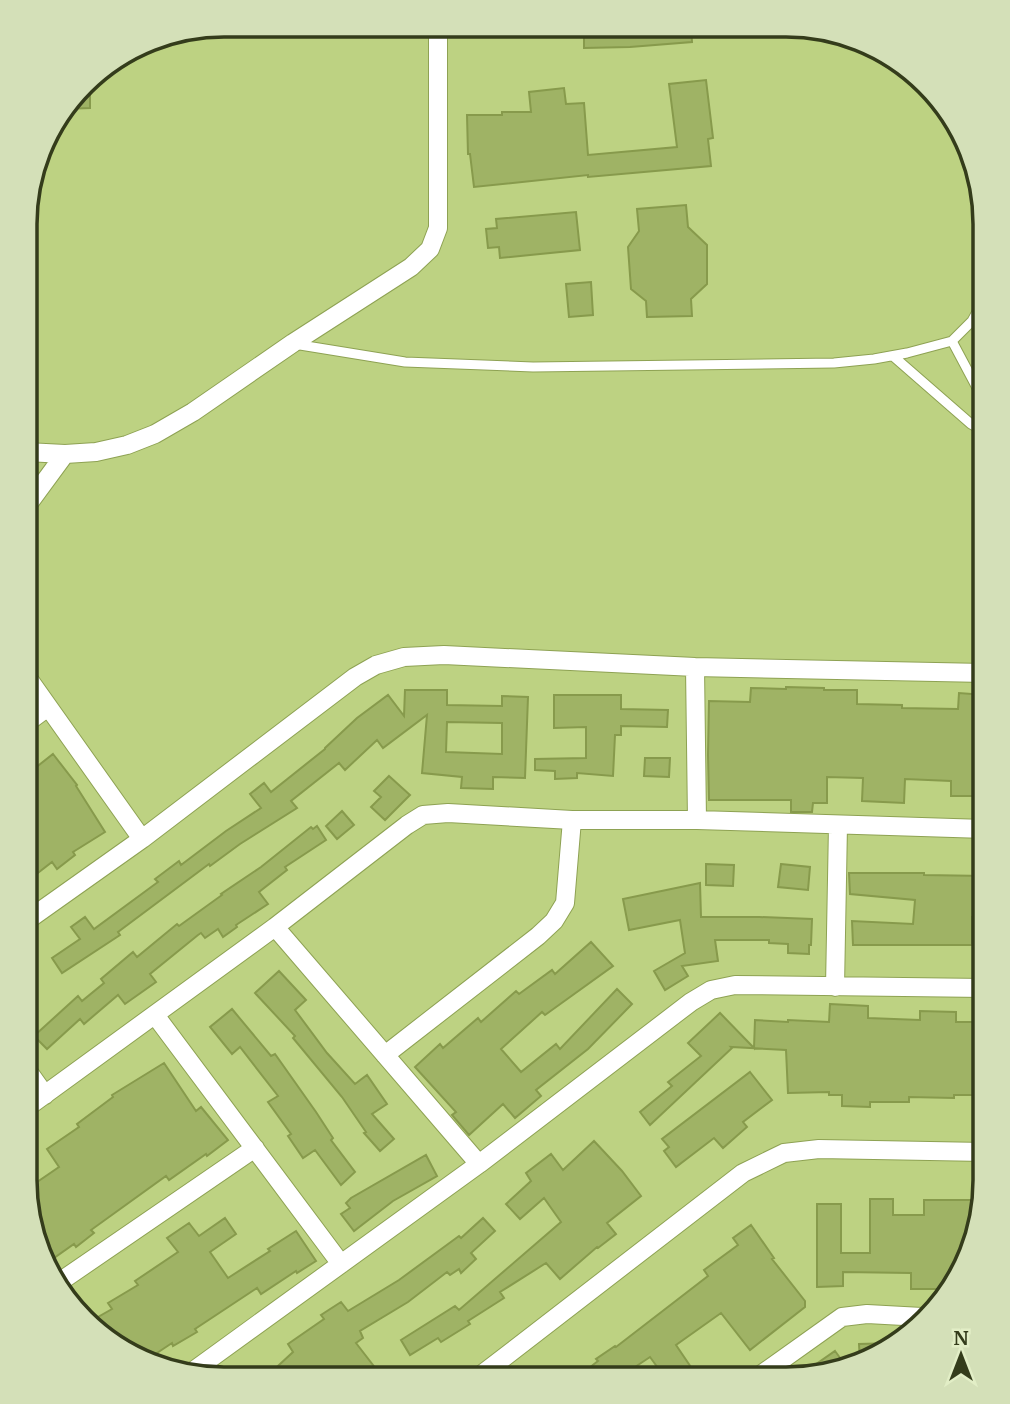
<svg xmlns="http://www.w3.org/2000/svg" width="1010" height="1404" font-family="Merriweather,serif">
	<style>
		.building { fill: #9fb365; stroke: #879a4c; stroke-width: 2; fill-rule: evenodd }
		.lines { fill: none; stroke-linecap: round; stroke-linejoin: round }
		.lane-casing { stroke: #8ea253; stroke-width: 11 }
		.street-casing { stroke: #8ea253; stroke-width: 20 }
		.lane { stroke: #fff; stroke-width: 9 }
		.street { stroke: #fff; stroke-width: 18 }
		.rim { fill: none; stroke: #343c1b; stroke-width: 3.5 }
	</style>
	<rect width="100%" height="100%" fill="#bdd282"/>
	<path class="building" d="M584,26H691L692,42L630,47L584,48Z
		M90,77V108L64,109Z
		M706,80L713,138L708,139L711,166L588,177V175L474,187L470,154H468L467,115H502V112H531L529,92L564,88L566,104L584,103L588,155L677,147L669,84Z
		M686,205L688,227L707,245V284L691,299L692,316L647,317L646,301L631,289L628,247L639,231L637,209Z
		M576,212L580,250L500,258L499,247L488,248L486,229L497,228L496,219Z
		M591,282L593,315L569,317L566,284Z
		M786,687L824,688V690H857V704L902,705V708L958,709L959,693L985,695V796H951V781L905,779L904,803L862,801L863,778L827,777V803H813L812,812H791V800H709L708,755L709,701L750,702L751,688L786,689Z
		M405,690H447V705L502,706V696L528,697L525,778L493,777V789L461,788L462,777L422,773L427,715L383,748L377,740L345,770L339,763L291,801L297,808L240,844L210,866L209,864L118,932L120,935L62,973L52,958L80,939L71,927L85,917L94,929L158,882L155,879L179,861L181,865L226,831L261,808L250,794L264,783L271,792L325,749V748L357,718L388,695L404,716ZM447,722L502,723V754L446,752Z
		M554,695H621V709L668,710L667,727L621,726V735H615L613,776L577,773V778L555,779V771L535,770V759L586,758V727L554,728Z
		M53,754L77,785L76,786L105,832L73,852L75,855L57,869L52,862L25,883V776Z
		M645,758H670L669,777L644,776Z
		M389,776L410,795L385,820L371,807L381,797L374,791Z
		M342,811L354,825L337,839L326,826Z
		M317,826L326,840L285,867L287,870L259,892L268,904L236,925L237,927L223,937L218,929L205,938L201,933L198,935L150,974L156,982L125,1004L118,995L84,1024L80,1019L47,1049L34,1036L78,996L82,1001L104,983L101,979L133,952L137,957L177,924L179,926L222,895L221,894L261,867L311,827L313,829Z
		M706,864L734,865L733,886L706,885Z
		M781,864L810,867L808,890L778,887Z
		M849,873H924V875L985,876V893H978V917H972V945H853L852,921L913,924L915,900L850,894Z
		M700,883L701,917H759L812,919L811,945H809V954L788,953V944L769,943V940H715L718,961L682,966L688,976L665,990L654,971L685,953L680,920L629,930L623,899Z
		M591,942L613,966L545,1015L542,1012L501,1049L521,1072L556,1044L560,1049L617,989L632,1004L588,1049L536,1090L541,1096L515,1118L503,1104L469,1135L452,1115L456,1112L415,1067L440,1044L443,1048L478,1018L481,1022L516,991L519,994L552,970L555,974Z
		M279,971L306,1000L295,1010L327,1053L355,1084L367,1075L387,1104L372,1114L394,1139L380,1151L364,1133L366,1132L342,1097L293,1038L295,1036L255,993Z
		M830,1004L868,1006V1018L920,1020V1011L956,1012V1022H985V1095H954V1098L909,1097V1102H870V1107L842,1106V1095H829V1092L788,1093L786,1050L731,1047L732,1048L650,1125L640,1112L672,1086L668,1082L701,1056L688,1043L720,1013L754,1048L755,1020L788,1022V1020L829,1022Z
		M232,1009L271,1056L275,1054L316,1112L333,1138L331,1140L355,1172L341,1185L315,1150L303,1158L288,1136L291,1134L268,1102L278,1096L240,1047L232,1054L210,1027Z
		M164,1063L196,1111L201,1107L228,1140L207,1156L206,1154L169,1180L166,1176L91,1230L94,1233L76,1247L74,1244L44,1265L27,1189L59,1167L47,1149L79,1127L77,1124L113,1097L112,1095Z
		M750,1072L772,1100L743,1122L747,1127L723,1148L714,1138L676,1167L664,1151L669,1147L662,1139Z
		M594,1141L622,1171L641,1196L607,1223L616,1234L598,1248L597,1247L560,1279L546,1263L500,1292L504,1298L468,1321L470,1324L441,1342L438,1338L410,1355L401,1340L455,1306L459,1310L561,1222L544,1198L520,1219L506,1204L531,1181L526,1173L551,1154L563,1170Z
		M426,1155L437,1176L393,1201L354,1231L341,1214L350,1208L346,1203L351,1198Z
		M870,1199H893V1215H924V1200H977V1216L952,1289H911V1273L843,1272V1286L817,1287V1204H841V1253H870Z
		M225,1218L236,1234L210,1252L228,1278L270,1251L268,1249L296,1231L316,1261L297,1273L296,1271L261,1294L257,1288L195,1329L197,1332L173,1346L172,1343L148,1359L113,1346L91,1321L112,1309L108,1303L138,1285L135,1281L178,1252L167,1238L189,1223L199,1236Z
		M483,1218L495,1231L471,1253L476,1259L461,1273L459,1269L450,1275L447,1272L408,1302L360,1331L363,1338L356,1343L383,1378H265L293,1352L288,1344L324,1319L321,1315L341,1302L348,1311L399,1280L459,1236L461,1238Z
		M751,1225L774,1258L772,1259L805,1301V1307L750,1350L721,1313L676,1345L699,1379H666L650,1357L617,1379H575L598,1361L596,1359L615,1346L616,1347L708,1276L704,1270L738,1245L733,1238Z
		M893,1343L874,1359L860,1362L859,1344Z
		M835,1351L846,1366L799,1376Z"/>
	<g class="lines">
		<g class="lane-casing">
			<path id="lane" d="M952,341L985,403
				M294,344L405,362L533,367L834,363L874,359L907,353L952,341L972,321L985,297
				M893,356L971,424L985,432"/>
		</g>
		<g class="street-casing">
			<path id="street" d="M26,452L65,454L96,452L127,445L155,434L193,412L293,343L411,267L430,249L438,228V25
				M26,507L65,454
				M695,667L697,820
				M25,674L142,839
				M25,724L48,707
				M25,922L142,839L355,677L376,665L404,657L444,655L695,667L985,673
				M275,927L479,1164
				M835,987L838,825
				M155,1015L341,1264
				M385,1055L538,936L554,921L565,903L572,820
				M25,1067L45,1095
				M25,1109L275,927L407,825L423,815L448,813L572,820H697L985,829
				M58,1283L255,1148
				M189,1374L479,1164L691,1002L711,990L735,985L985,988
				M476,1379L743,1173L784,1153L819,1149L985,1152
				M755,1379L842,1317L867,1314L922,1317"/>
		</g>
		<use href="#lane" class="lane"/>
		<use href="#street" class="street"/>
	</g>
	<path d="M0 0H1010V1404H0ZM224 37H786A187 187 0 0 1 973 224V1180A187 187 0 0 1 786 1367H224A187 187 0 0 1 37 1180V224A187 187 0 0 1 224 37Z" fill="#d4e0b8" fill-rule="evenodd"/>
	<path class="rim" d="M224 37H786A187 187 0 0 1 973 224V1180A187 187 0 0 1 786 1367H224A187 187 0 0 1 37 1180V224A187 187 0 0 1 224 37Z"/>
	<g transform="translate(961 1355)" stroke="#e2eec6" stroke-width="5" paint-order="stroke">
	<path d="M0-5L12 26L0 18L-12 26Z" fill="#343c1b"/>
	<text y="-10" font-size="19" font-weight="bold" text-anchor="middle" fill="#343c1b">N</text>
	</g>
</svg>
